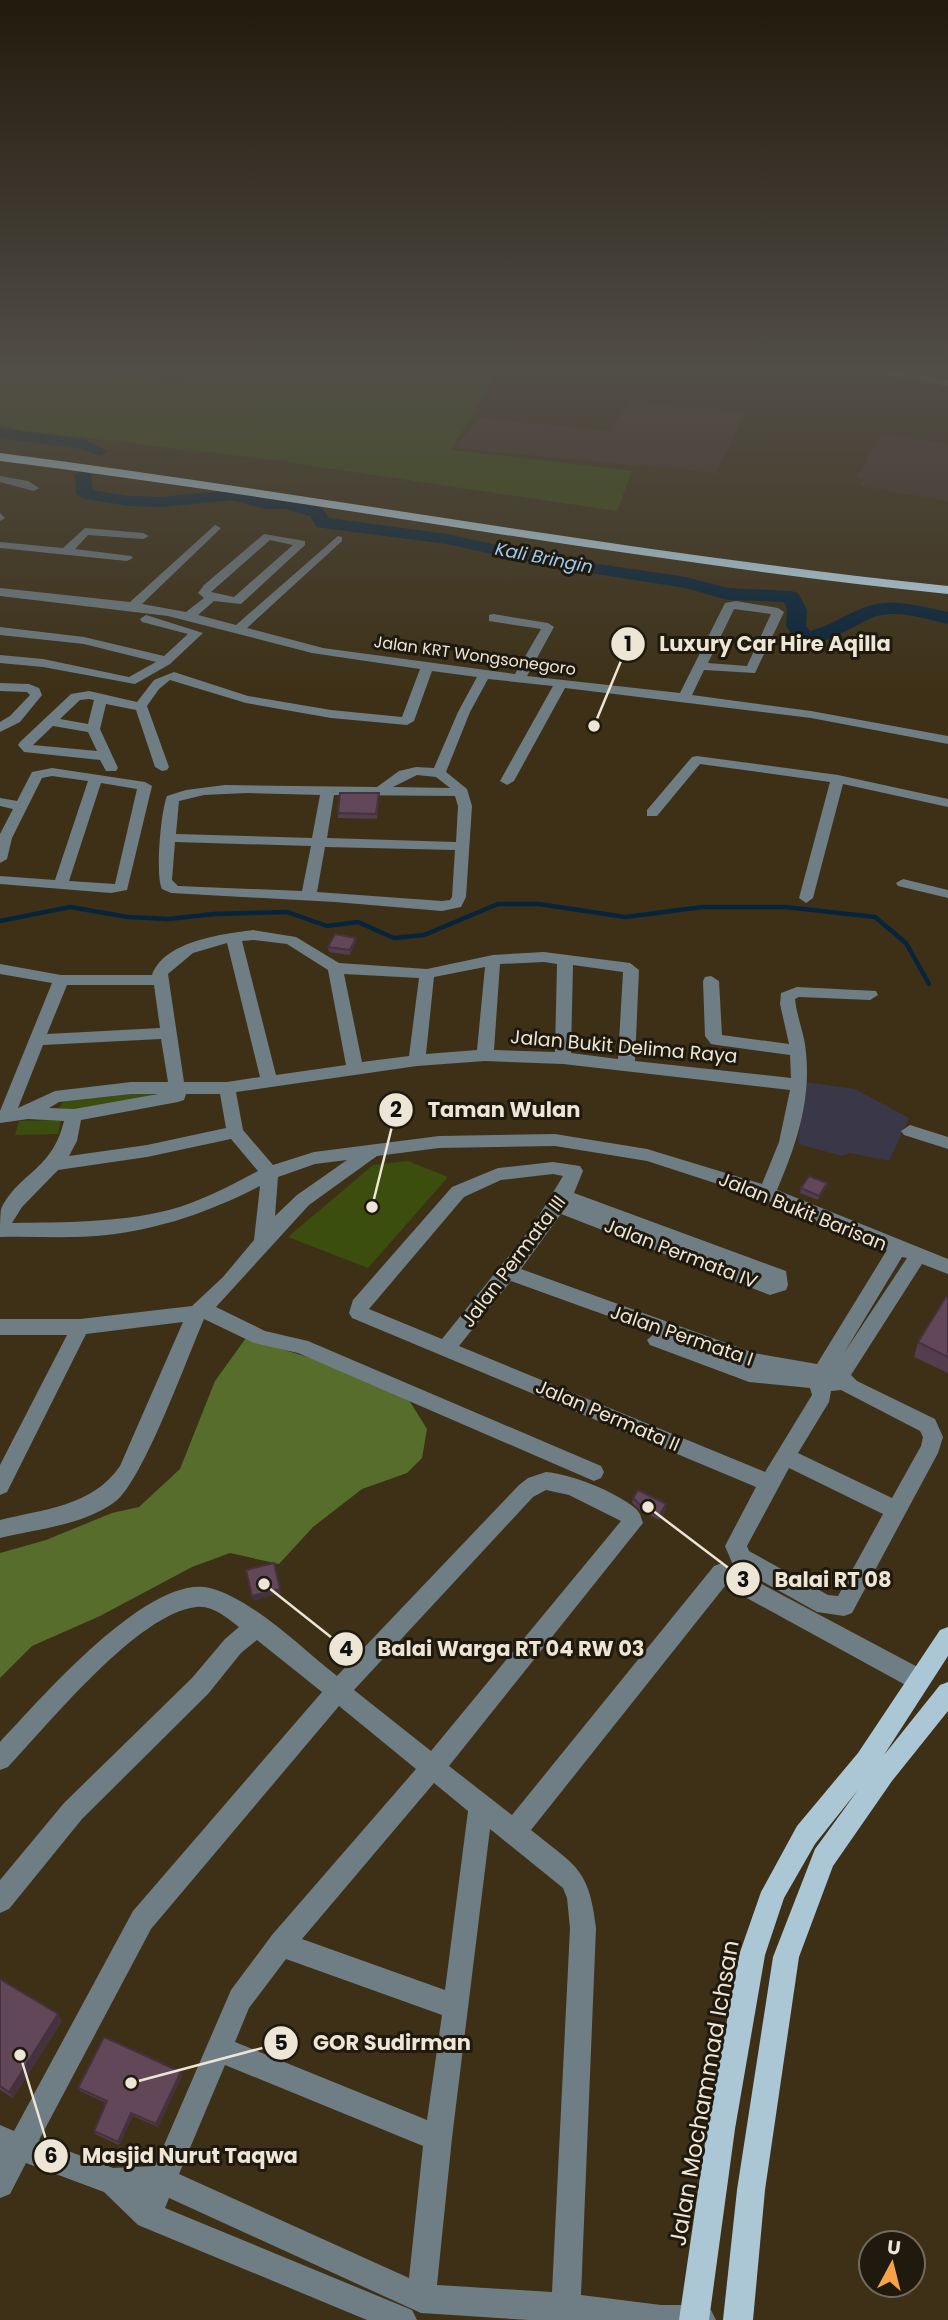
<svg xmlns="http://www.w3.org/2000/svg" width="948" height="2320" font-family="Poppins,sans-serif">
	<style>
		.industrial { fill: #46362b }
		.education { fill: #3a3748 }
		.green { fill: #3b4e0d }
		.forest { fill: #576d2c }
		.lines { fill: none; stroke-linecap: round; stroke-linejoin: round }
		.stream { stroke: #06243c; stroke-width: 4.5 }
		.river { fill: #06243c; fill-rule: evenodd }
		.minor { fill: #6f7d84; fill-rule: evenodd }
		.major { fill: #abc7d6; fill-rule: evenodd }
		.highway { fill: #c2e4f7; fill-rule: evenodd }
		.wall { fill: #543d4c }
		.shaded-wall { fill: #45323e }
		.building { fill: #624758; stroke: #45323e; stroke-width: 2 }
		.labels { text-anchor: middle; stroke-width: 6; stroke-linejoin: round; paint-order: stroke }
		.far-street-label { font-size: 16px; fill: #ede5d6; stroke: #1f190e }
		.far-water-label { font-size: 18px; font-style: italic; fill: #9cc9f2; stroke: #1f190e }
		.street-label { font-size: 19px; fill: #ede5d6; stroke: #1f190e }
		.near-street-label { font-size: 23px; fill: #ede5d6; stroke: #1f190e }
		.leader { fill: none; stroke: #ede5d6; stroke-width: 2.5 }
		.callout-dot { fill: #ede5d6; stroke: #1f190e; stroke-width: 2.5 }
		.mark-label { font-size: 21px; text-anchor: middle; font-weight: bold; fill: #111 }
		.callout-label { font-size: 21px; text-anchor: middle; font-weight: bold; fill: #ede5d6; stroke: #1f190e; stroke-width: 6; stroke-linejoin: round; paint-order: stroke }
	</style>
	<rect width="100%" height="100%" fill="#3d3016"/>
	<path class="industrial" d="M630,401L746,412L716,473L454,448L480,418L610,431Z
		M882,434L948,444V501L860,486L863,479L856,478Z"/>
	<path class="education" d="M805,1082L855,1089L909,1118L889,1161L850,1153L842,1156L798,1144Z"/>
	<path class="green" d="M0,371H80L179,382L190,371H499L451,450L632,471L617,511L273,460L20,430L0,425Z
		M134,1090L152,1091L153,1095L76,1111L59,1108L63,1102Z
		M61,1120L58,1134L15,1135L19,1121Z
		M408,1161L448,1177L368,1268L288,1237L373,1165Z"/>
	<path class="forest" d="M246,1338L333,1365L407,1397L427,1429L422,1458L407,1473L362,1489L313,1527L279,1564L230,1553L192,1567L100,1616L32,1646L0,1678V1553L46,1540L112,1513L139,1507L180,1469L215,1381Z"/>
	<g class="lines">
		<path class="stream" d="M0,921L70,907L128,917L168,919L214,914L287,912L327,926L358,922L394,938L424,935L498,904H539L625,917L703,907H785L875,917L906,943L929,984"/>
		<path class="river" d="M0,428L86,440L108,451L100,456L82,449L0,438Z
			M83,470L91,475L93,490L129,496L162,497L233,490L266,499H286L322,508L329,518L447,534L552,557L686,577L728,588L791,591L798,593L807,610L806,626L810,631C830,626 846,614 866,607C893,597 922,607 948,612V624C925,619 901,610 877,616C860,621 819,651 800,643C795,640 790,631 786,626L787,610L784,602L728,600L685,588L552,567L447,544L323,528L317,527L310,516L286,509H265L232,500L162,507L129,506L85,499L76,494L75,475Z"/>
		<path class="minor" d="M865,371H890L948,380V386Z
			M0,476L28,481L39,488L34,491L0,482Z
			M0,513L5,518L0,521Z
			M215,525L221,528L219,530L142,604L186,612L204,598L198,593L204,585L264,534L305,541V545L241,604L214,601L198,615L236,625L338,536L342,537V541L247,628L323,648L515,674L541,629L489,621V615L493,614L548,623L554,627L527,676L680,693L725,603L736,601L778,608L784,612L755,673L704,670L692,695L811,711L948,736V744L811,718L565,688L514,781L507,785L500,781L553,686L488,679L470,712L446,772L467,789L472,806L466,897L461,907L442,911L335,902L171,893L162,889C155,876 161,810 167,796L186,790L225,785L377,787L399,771L416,767L434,768L458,712L477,677L432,671L414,721L407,725L331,718L246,703L170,680L159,689L147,706L169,767L167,770L162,771L155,767L136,710L106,704L100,729L118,768L116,771H106L100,760L24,752L18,745L20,742L71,694L89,691L137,702L154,680L174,672L248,696L331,710L402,717L420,669L312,653L168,616L0,596V588L130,602ZM270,540L293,545L234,597L211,592ZM734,609L771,614L747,666L708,663ZM89,699L94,700L88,724L60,719L80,700ZM53,726L88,732L97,751L33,745ZM417,775L436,777L450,788L393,787ZM247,793L320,795L312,838L176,834L179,801L204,795ZM334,795L455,796L458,806L456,842L327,838ZM175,842L311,846L302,891L178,886L172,880ZM325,847L455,850L452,897L450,900L442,901L317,892Z
			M85,528L143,533L149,536L143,539L88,535L75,549L131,556L133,558L127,561L0,548V542L63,548Z
			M146,615L203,633L170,664L135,684L43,667L0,663V655L43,659L129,677L156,662L84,644L0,635V627L84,637L164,656L188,634L142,622L140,619Z
			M0,683L29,684L39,688L42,695L20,722L0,732V722L10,716L30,695L27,692L0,691Z
			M697,756L838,775L948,799V807L843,784L813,898L806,903L799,898L830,782L700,764L657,816H647V810L692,757Z
			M52,768L145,782L152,786L127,890L111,893L0,884V876L55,880L88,781L52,776L42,778L12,838L7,859L0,863V834L13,809L0,806V798L17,801L32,772ZM101,783L137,789L115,884L69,881Z
			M903,879L948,890V898L898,886L896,883Z
			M253,930L296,937L339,963L427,969L493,955L544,952L630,963L639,970L635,1061L791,1078L790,1055L717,1045L711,1044L705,1036L703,981L705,977L711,976L719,981L722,1035L789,1044L780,1004L781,993L797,987L876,991L878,995L870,1000L799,997L795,999C797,1018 805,1035 806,1053C811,1101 796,1146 777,1190L948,1259V1274L922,1264L851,1375L857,1381L935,1419L943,1437L938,1453L852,1613L844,1616L817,1612L733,1565L725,1546L756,1487L352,1318L349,1313L353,1300L452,1187L498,1168L553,1162L580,1166L583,1171L574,1193L786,1271L788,1285L786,1290L770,1295L561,1214L521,1269L754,1353L817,1364L887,1250L761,1198L647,1161L555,1146L439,1148L377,1156L309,1205L216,1307L265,1331L308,1341L601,1466L604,1472L601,1478L594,1481L587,1478L298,1353L254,1343L204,1319C188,1356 143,1480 116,1501C85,1525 37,1529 0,1538V1520C44,1509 93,1506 120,1466L183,1322L86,1334L7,1492L0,1495V1465L67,1335H0V1319H80L192,1306L223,1277L254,1240L260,1186C212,1211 161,1229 107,1235C72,1239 35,1236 0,1237C0,1229 0,1217 1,1209C19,1172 52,1171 64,1121L28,1119L0,1123V1111L52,983L0,974V964L61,975H152C164,941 223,934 253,930ZM253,940L287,944L328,970L346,1065L276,1075L242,941ZM227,943L260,1077L227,1082H184L168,974L193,953ZM544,962L557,964L555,1052L494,1050L500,964ZM573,965L623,972L618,1059L571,1053ZM485,967L477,1050L426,1054L434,977ZM344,974L419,978L409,1056L362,1062ZM67,985H154L160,1028L47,1034ZM161,1039L168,1082H131L55,1091L18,1108L43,1045ZM485,1061L563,1064L790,1090L779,1142L762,1184L647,1149L555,1134L439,1136L314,1152L273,1165L243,1130L236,1092L417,1066ZM131,1094H158L74,1109L49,1108L59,1102ZM186,1094H220L226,1128L147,1145L69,1156L77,1141L81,1120L178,1102L184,1100ZM231,1139L258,1171C230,1186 200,1202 169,1210C117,1223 65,1222 12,1223L22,1207L58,1170L147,1157ZM347,1160L297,1195L275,1216L278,1177L315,1164ZM553,1174L563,1176L532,1227L442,1339L369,1309L464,1197L501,1180ZM902,1257L907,1258L844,1353ZM511,1281L655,1333L647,1340L650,1345L749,1382L810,1388L812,1395L765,1472L459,1346ZM841,1390L920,1431L923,1437L921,1446L892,1498L798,1453L829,1402L831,1391ZM789,1468L883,1514L838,1596L828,1595L749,1551L747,1546Z
			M910,1125L948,1137V1149L904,1135L901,1131Z
			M546,1472C571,1474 616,1492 635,1508C640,1512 641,1517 643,1523L449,1766L512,1815L714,1566L722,1563L927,1672L930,1680L927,1688L919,1691L911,1688L725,1586L531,1830C575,1866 589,1867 596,1928L581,2295L661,2305H701L711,2310L716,2320H529L421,2313L169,2198L165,2208L412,2310L417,2320H367L138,2225L104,2192L26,2163L10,2194L0,2198V2125L14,2131L133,1911L322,1692L257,1640L241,1653L208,1694L82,1819L9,1909L0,1913V1880L64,1803L192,1678L225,1639L239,1627C227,1618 213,1605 196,1607C137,1614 49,1724 8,1767L0,1770V1742C39,1701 148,1573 210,1588C254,1600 301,1648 337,1676L519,1485L528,1478ZM546,1490L569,1495L621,1521L431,1751L354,1690L533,1497ZM339,1706L416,1769L272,1935L231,1990L155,2166L113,2168L39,2140L151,1929ZM434,1783L468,1811L445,1990L302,1939ZM490,1829L563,1888L567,1898L570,1928L552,2292L437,2285L452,2138ZM286,1959L442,2015L427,2120L235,2042L249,2008ZM225,2065L423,2146L409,2278L179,2174Z"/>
		<path class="major" d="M948,1627V1656L884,1755L940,1685L948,1682V1711L892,1781L833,1866L799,1957L765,2190L753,2320H723L737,2190L773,1957L815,1849L858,1790L815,1844L784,1898L765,1955L735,2129L709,2320H679L707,2129L739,1955L761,1892L797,1826L858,1753L940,1630Z"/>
		<path class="highway" d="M0,453C317,494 630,553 948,586V594C630,561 317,501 0,461Z"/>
	</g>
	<path class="wall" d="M379,798L377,819L338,818V813Z
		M356,938V942L350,955L329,952L328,947Z
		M827,1183L826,1188L818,1200L800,1193L801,1188Z
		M948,1298V1373L914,1357L918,1342Z
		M633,1498L666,1504V1509L659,1520L641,1511L632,1503Z
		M0,1979L62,2021L13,2098L0,2090Z
		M182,2076L158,2127L133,2116L119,2145L95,2134L94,2131L106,2103L80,2091L78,2088Z"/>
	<path class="shaded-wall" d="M356,938V942L350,955V950Z
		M827,1183L826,1188L818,1200L819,1196Z
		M666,1504V1509L659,1520V1516Z
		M280,1589L281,1593L253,1601L252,1596Z
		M58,2014L62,2021L13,2098L9,2092Z
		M181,2072L182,2076L158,2127L156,2124Z
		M131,2113L133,2116L119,2145L118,2142Z"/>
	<path class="building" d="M340,793H379L376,814L338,813Z
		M335,934L356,938L350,950L328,947Z
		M809,1176L827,1183L819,1196L801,1188Z
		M946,1297L948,1298V1357L918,1342Z
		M638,1490L666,1504L659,1516L642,1507L633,1498Z
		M274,1563L280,1589L252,1596L246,1570Z
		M0,1979L58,2014L9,2092L0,2086Z
		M104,2037L181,2072L156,2124L131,2113L118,2142L94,2131L107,2101L78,2088Z"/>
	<linearGradient id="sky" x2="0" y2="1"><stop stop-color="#221a0c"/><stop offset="0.53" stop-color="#514e47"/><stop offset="1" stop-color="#514e47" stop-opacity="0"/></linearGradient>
	<rect width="948" height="696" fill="url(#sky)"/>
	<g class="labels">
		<g class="far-street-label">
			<text transform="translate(475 655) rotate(8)" y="6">Jalan KRT Wongsonegoro</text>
		</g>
		<g class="far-water-label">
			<text transform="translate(544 558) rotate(11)" y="6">Kali Bringin</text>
		</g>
		<g class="street-label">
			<text transform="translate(624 1046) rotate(5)" y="7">Jalan Bukit Delima Raya</text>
			<text transform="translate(803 1211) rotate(22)" y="7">Jalan Bukit Barisan</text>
			<text transform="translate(681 1253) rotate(21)" y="7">Jalan Permata IV</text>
			<text transform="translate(513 1261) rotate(-53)" y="7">Jalan Permata III</text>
			<text transform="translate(682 1335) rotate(19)" y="7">Jalan Permata I</text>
			<text transform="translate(608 1415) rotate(23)" y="7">Jalan Permata II</text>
		</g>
		<g class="near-street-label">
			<text transform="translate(704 2093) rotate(-80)" y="8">Jalan Mochammad Ichsan</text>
		</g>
	</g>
	<path class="leader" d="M594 726L628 644M372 1207L396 1110M648 1507L743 1579M264 1584L346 1649M131 2083L281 2043M20 2055L51 2156"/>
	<g class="callout-dot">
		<circle cx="594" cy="726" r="7"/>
		<circle cx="372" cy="1207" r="7"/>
		<circle cx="648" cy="1507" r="7"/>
		<circle cx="264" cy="1584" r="7"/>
		<circle cx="131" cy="2083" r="7"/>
		<circle cx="20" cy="2055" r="7"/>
		<circle cx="628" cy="644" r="18"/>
		<circle cx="396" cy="1110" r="18"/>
		<circle cx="743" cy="1579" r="18"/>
		<circle cx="346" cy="1649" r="18"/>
		<circle cx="281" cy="2043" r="18"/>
		<circle cx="51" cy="2156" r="18"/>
	</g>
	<g class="mark-label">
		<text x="628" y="651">1</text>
		<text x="396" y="1117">2</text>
		<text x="743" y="1587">3</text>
		<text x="346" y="1656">4</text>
		<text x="281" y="2050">5</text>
		<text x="51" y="2163">6</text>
	</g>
	<g class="callout-label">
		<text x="775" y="651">Luxury Car Hire Aqilla</text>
		<text x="504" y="1117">Taman Wulan</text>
		<text x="833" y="1587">Balai RT 08</text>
		<text x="511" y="1656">Balai Warga RT 04 RW 03</text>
		<text x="392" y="2050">GOR Sudirman</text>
		<text x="190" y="2163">Masjid Nurut Taqwa</text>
	</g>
	<g transform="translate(892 2264) rotate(7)"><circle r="33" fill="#1f190e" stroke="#716b5e" stroke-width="2"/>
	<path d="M0-5L12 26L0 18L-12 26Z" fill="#f5a346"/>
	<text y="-10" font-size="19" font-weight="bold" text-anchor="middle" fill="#ede5d6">U</text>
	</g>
</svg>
